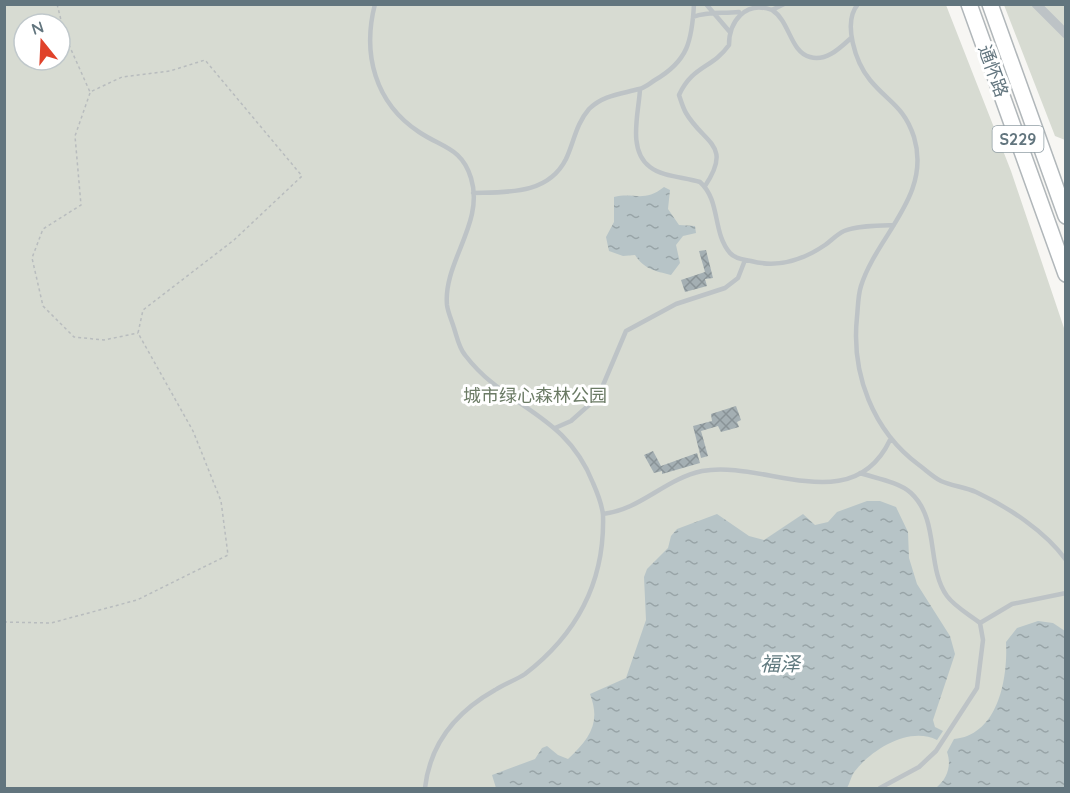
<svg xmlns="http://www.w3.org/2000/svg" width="1070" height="793" font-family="Quicksand,'Noto Sans SC',sans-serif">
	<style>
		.park { fill: #d7dbd2; fill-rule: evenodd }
		.water { fill: url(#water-ripples) }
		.building { fill: url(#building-cross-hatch) }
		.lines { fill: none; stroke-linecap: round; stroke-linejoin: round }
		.primary-casing { stroke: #b1b7ba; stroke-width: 18 }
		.path { stroke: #b8bcbe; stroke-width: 1.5; stroke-dasharray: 3 3; stroke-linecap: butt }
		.lane { stroke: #bdc3c6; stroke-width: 4.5 }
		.street { stroke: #bdc3c6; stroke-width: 9 }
		.primary { stroke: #fff; stroke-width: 15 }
		.labels { text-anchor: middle; stroke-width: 6; stroke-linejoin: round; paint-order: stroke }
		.shield { fill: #fff; stroke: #919ea5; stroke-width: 1.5 }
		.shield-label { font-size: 16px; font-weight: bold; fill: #62757e }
		.street-label { font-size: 18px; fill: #62757e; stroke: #fff }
		.park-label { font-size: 18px; fill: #6b7b65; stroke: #fff }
		.water-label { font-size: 20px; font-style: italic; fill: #627b80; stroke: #fff }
	</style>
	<defs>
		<pattern id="water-ripples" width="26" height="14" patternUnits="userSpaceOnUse" patternTransform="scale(1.5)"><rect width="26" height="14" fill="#b7c4c7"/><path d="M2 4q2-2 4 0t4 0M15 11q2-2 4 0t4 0" fill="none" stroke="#98a4a7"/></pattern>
		<pattern id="building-cross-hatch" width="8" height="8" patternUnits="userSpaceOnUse" patternTransform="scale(1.5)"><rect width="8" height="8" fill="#a4afb3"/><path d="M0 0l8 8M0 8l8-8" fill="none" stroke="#899397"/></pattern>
	</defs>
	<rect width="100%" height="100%" fill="#f7f6f3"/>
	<path class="park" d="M5,5H946L1011,171L1065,331V788H5ZM24,24H60V60H24Z
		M1004,5H1065V140L1055,136Z"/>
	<path class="water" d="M664,187L670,190L668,209L679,225L695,226L696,233L683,236L676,245L680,263L671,275C655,271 644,269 635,255L623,256L609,251L606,237L614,222V197C634,192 644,203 664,187Z
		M867,501H880L896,507L908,532L909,558L917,584L950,636L955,654L933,720L935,727L943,731L937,740C910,726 872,749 855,771C851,776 850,783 847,788H496L492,775L535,759L542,748L547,746L558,755L568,759C590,738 601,723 590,694L626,678L646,620L644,577L647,569L668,548L671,536L677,529L717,514L749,536L764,540L803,514L815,525L828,522L837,512Z
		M1038,621L1053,623L1065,631V788H936C947,779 952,766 947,752L954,739C998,735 1008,679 1006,642L1017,628Z"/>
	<path class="building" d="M706,250L713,278L705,279L707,286L685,292L681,280L705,272L699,251Z
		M736,406L741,420L737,422L739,427L721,432L718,426L701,431L708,456L701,458L693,426L712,421L711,414Z
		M653,451L661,466L697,453L700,463L662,474V471L654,473L644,455Z"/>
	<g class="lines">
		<g class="primary-casing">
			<path id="primary" d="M969,4L1066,274
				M990,4L1066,216"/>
		</g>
		<path class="path" d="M90,93L75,136L81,205L43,229L32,258L43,306L74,337L104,340L138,333
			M4,622L51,623L137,600L228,555L221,501L193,431L138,333L143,310L234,240L302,176L205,60L170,71L122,77L90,92L65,36L57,4"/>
		<path class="lane" d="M375,4C362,54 375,103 419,132C443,148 462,148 471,178C485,223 443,262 447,305C448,313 452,321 454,328C457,337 459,348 465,355C506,409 565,412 593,483C597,492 602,505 603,515C605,581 577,634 525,674C516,680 504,684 495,690C456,712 430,744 425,788
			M706,4L729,31
			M858,4C842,23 856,63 870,80C888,102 904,106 914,137C932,196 877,235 861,286C858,295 858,307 857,317C851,374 873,431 919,465C926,470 933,477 941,481C952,486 965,487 976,492C1008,507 1045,531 1066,560
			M772,10L784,4
			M693,17C709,11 722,14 739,12
			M640,89C639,112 627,150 650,167C663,177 685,177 700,182C721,201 712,232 730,253C734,258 744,260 751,261C777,268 803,260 825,245C831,241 837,234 844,231C859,225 878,226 894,225
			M705,186C733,144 704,144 686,113C683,108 681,101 679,95C693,65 712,69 729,45C729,22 745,0 772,10C790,21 790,52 810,57C826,62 840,48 851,38
			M473,193C507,192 548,195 566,159C574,142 576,124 589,109C603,95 621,94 639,89C645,88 650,83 655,80C688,61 692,41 694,4
			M555,428L571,421L598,397L626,331L676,304L725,288L738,278L745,260
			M860,473C875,478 899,482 911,493C940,520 926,567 947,596C955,607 970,615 980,623L983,640L977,688L936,751L919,767L880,788
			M603,514C640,510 665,479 702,471C763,459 852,520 890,440
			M980,623L1012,604L1066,593"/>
		<path class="street" d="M1036,4L1066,34"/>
		<use href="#primary" class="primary"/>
	</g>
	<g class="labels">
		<rect class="shield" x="992.5" y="126" width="51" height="26" rx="4.5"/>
		<g class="shield-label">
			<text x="1018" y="145">S229</text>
		</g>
		<g class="street-label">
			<text transform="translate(993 71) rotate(70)" y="6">通怀路</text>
		</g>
		<g class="park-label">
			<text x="535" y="402">城市绿心森林公园</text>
		</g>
		<g class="water-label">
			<text x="780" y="671">福泽</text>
		</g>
	</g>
	<rect width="1070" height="793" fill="none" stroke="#62757e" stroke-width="12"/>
	<g transform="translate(42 42) rotate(342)"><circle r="28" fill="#ffffff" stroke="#c0c8cb" stroke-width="1.5"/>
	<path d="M0-4.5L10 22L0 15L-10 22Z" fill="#e0422a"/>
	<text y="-9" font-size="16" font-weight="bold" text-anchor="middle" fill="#62757e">N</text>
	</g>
</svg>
